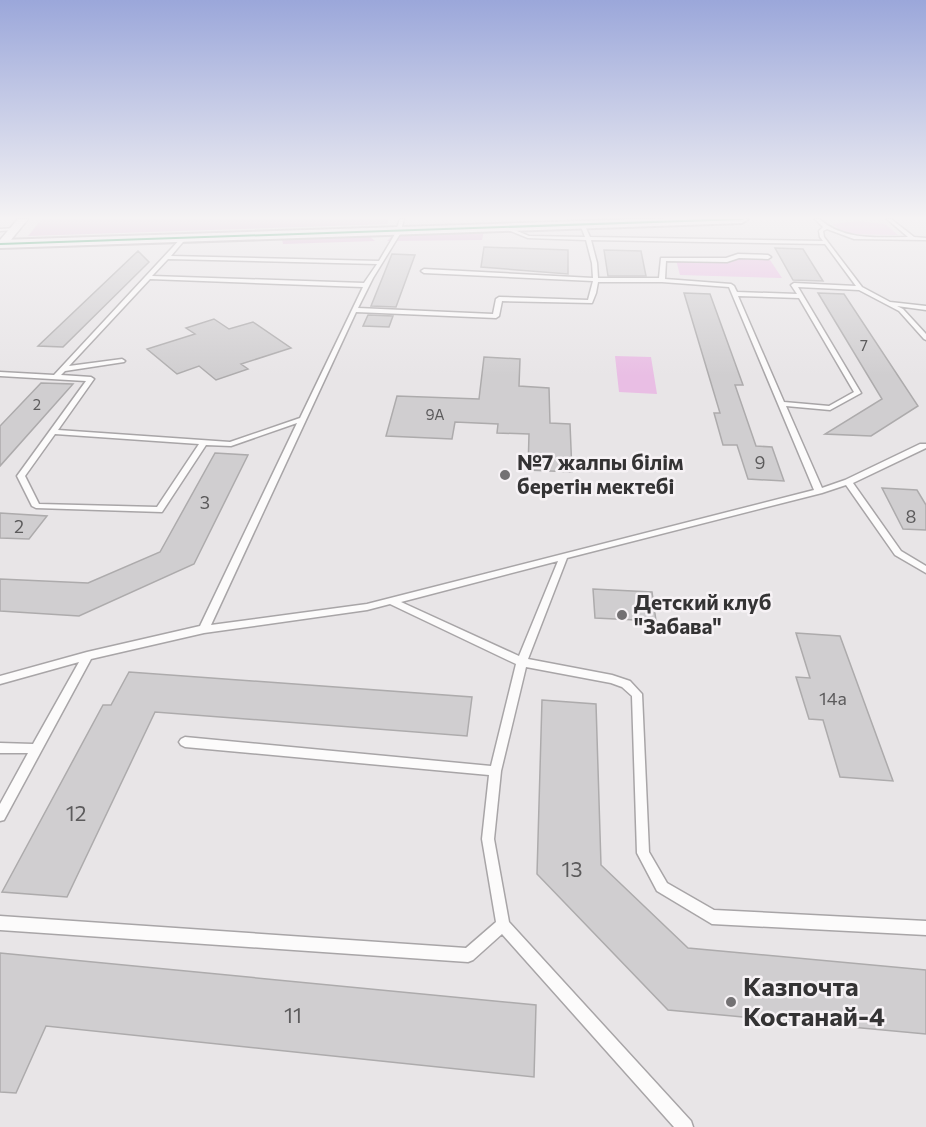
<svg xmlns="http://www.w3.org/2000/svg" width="926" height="1127" font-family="Commissioner,sans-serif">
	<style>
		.green { fill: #e9bee4 }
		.forest { fill: #dab0d5 }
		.building { fill: #d0ced0; stroke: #adabac; stroke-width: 1.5 }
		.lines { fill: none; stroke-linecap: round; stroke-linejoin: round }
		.service-casing { stroke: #a8a5a7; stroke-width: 3 }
		.minor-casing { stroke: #a8a5a7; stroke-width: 3 }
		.tertiary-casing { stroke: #a8a5a7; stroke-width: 4 }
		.service { fill: #fcfbfb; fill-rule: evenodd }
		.minor { fill: #fcfbfb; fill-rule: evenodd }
		.tertiary { fill: #fcfbfb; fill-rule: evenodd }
		.cycleway-casing { stroke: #f6f2f5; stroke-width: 4 }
		.cycleway { fill: #00873e; fill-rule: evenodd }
		.poi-dot { fill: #737173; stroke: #f6f2f5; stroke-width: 2 }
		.labels { text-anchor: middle; stroke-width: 5; stroke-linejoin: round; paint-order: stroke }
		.far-number-label { font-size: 15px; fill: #5c5b5c }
		.number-label { font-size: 18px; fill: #5c5b5c }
		.poi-label { font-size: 21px; font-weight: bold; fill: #343334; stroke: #f6f2f5; text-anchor: start }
		.near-number-label { font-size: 21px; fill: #5c5b5c }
		.near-poi-label { font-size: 26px; font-weight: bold; fill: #343334; stroke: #f6f2f5; text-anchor: start }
	</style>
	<rect width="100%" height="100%" fill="#e8e5e7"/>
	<path class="green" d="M857,221L885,224L898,235L846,234L832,224Z
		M740,257H768L782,278L680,275L676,260L729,261Z
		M615,356L651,357L657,394L619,392Z"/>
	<path class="forest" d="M42,219H388V224L28,236Z
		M484,231L482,240L387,241L392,236L404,234Z
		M368,235L375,241L283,244L282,239Z"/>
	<path class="building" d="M484,247L568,250V274L481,267Z
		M775,248L803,249L823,281L793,280Z
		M604,250L641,251L646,276H608Z
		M138,251L149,262L63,347L38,346Z
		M392,254L415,255L396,307L371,306Z
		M684,293L710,294L743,385H735L756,446L772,447L784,481L748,479L737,445H723L714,413H720Z
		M818,293L844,294L918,406L871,436L825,434L882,399Z
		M368,315L393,316L389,327L363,326Z
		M214,319L229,329L253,322L291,348L241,364L248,369L216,380L199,366L177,374L147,349L195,334L186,328Z
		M484,357L520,359L519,386L549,388L550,423L570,424L572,472L528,470L529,434L497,433L498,424L455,422L452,439L386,436L397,396L479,399Z
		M41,383L73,384L0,466V426Z
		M215,453L248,455L194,564L79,616L0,611V579L88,583L160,552Z
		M882,488L917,490L926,505V530L903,529Z
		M0,513L47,516L29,539L0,538Z
		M593,589L652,592L656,621L595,618Z
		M796,633L840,636L893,781L840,777L823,720L809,719L796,677L810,678Z
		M129,672L472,697L467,736L155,712L67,897L2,892L103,705H111Z
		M542,700L596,704L601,865L688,948L926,970V1034L668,1010L537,874Z
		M0,953L536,1005L534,1077L46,1026L16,1093L0,1092Z"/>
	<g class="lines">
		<g class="service-casing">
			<path id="service" d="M400,219H404L400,234L373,278L358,308L493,314L496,299L499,297L588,300L593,281L424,273L421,271L424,269L593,278L592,263L586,240L528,238L503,228V227L505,226L529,236L585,237L580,224L582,223L584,224L590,237L823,241L820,237L819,231L823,227L815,219H819C845,241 876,237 908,237L887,219H891L914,237L926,238V240L854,239L827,229L823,231L824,237L862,287L890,302L926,306V310L897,306L903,309L926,334V340L924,339L899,311L859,290L798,287L861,393L830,410L786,406L822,488L845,480L920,444H926V448L853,483L901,551L926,566V573L895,555L846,485L822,493L567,558L528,659L612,675L630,681L642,694L649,852L667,883L714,910L926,921V935L712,924L657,891L637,853L632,696L622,687L611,683L526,667L501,771L494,839L509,922L691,1121L693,1127H674L502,934L473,960L468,962L0,930V916L466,948L496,922L482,839L489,775L185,747L181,745L179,742L181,739L185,737L491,766L516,664L390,604L367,610L204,633L91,659L4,820L0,821V804L28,753H0V743L33,744L79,662L0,684V676L87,652L200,626L297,423L231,446L206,445L162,512L36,508L32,506L17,476L86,381L0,376V372L54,375L184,235L188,236L171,256L379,261L395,234ZM591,240L825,244L856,286L794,283L791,285L797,294L737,292L734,286L731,284L665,279L666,261L727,262L739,258L768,259L771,257L768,255L738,254L726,258H661L659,278H598L597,263ZM168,259L377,264L364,283L152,276ZM150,279L363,287L300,418L230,442L58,430L94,379L91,377L61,375L65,371L124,362L125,361L122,359L69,366ZM598,282H662L729,287L814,490L367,604L211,625L356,312L496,318L499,316L502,301L592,303L596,293ZM738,296L799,298L854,392L829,406L784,402ZM55,434L199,444L157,507L39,504L25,476ZM558,561L519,656L401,602Z
				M16,228V230H14L0,231V229Z"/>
		</g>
		<g class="minor-casing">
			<path id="minor" d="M18,219H28L6,246H0V240Z"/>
		</g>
		<g class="tertiary-casing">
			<path id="tertiary" d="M648,219H748L742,223L0,248V240Z"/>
		</g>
		<use href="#service" class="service"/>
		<use href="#minor" class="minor"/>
		<use href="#tertiary" class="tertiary"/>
		<g class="cycleway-casing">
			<path id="cycleway" d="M711,219H744L742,220L0,245V243Z"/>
		</g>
		<use href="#cycleway" class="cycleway"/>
	</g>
	<linearGradient id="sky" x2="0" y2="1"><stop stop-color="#9ba7da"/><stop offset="0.58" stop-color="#f5f3f4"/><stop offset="1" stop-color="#f5f3f4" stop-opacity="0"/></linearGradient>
	<rect width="926" height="376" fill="url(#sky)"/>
	<g class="poi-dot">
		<circle cx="505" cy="475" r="6"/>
		<circle cx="622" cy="615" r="6"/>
		<circle cx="731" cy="1002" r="6"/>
	</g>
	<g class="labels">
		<g class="far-number-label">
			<text x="864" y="351">7</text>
			<text x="37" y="410">2</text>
			<text x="435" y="420">9А</text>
		</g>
		<g class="number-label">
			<text x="760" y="469">9</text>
			<text x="205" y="509">3</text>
			<text x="911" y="523">8</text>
			<text x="19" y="533">2</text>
			<text x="833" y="705">14а</text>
		</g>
		<g class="poi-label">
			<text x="517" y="470">№7 жалпы білім<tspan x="517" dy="24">беретін мектебі</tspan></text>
			<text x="634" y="610">Детский клуб<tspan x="634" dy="24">"Забава"</tspan></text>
		</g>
		<g class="near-number-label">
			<text x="76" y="821">12</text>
			<text x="572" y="877">13</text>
			<text x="293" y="1023">11</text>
		</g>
		<g class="near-poi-label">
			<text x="743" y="996">Казпочта<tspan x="743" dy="30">Костанай-4</tspan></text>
		</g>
	</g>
</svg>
